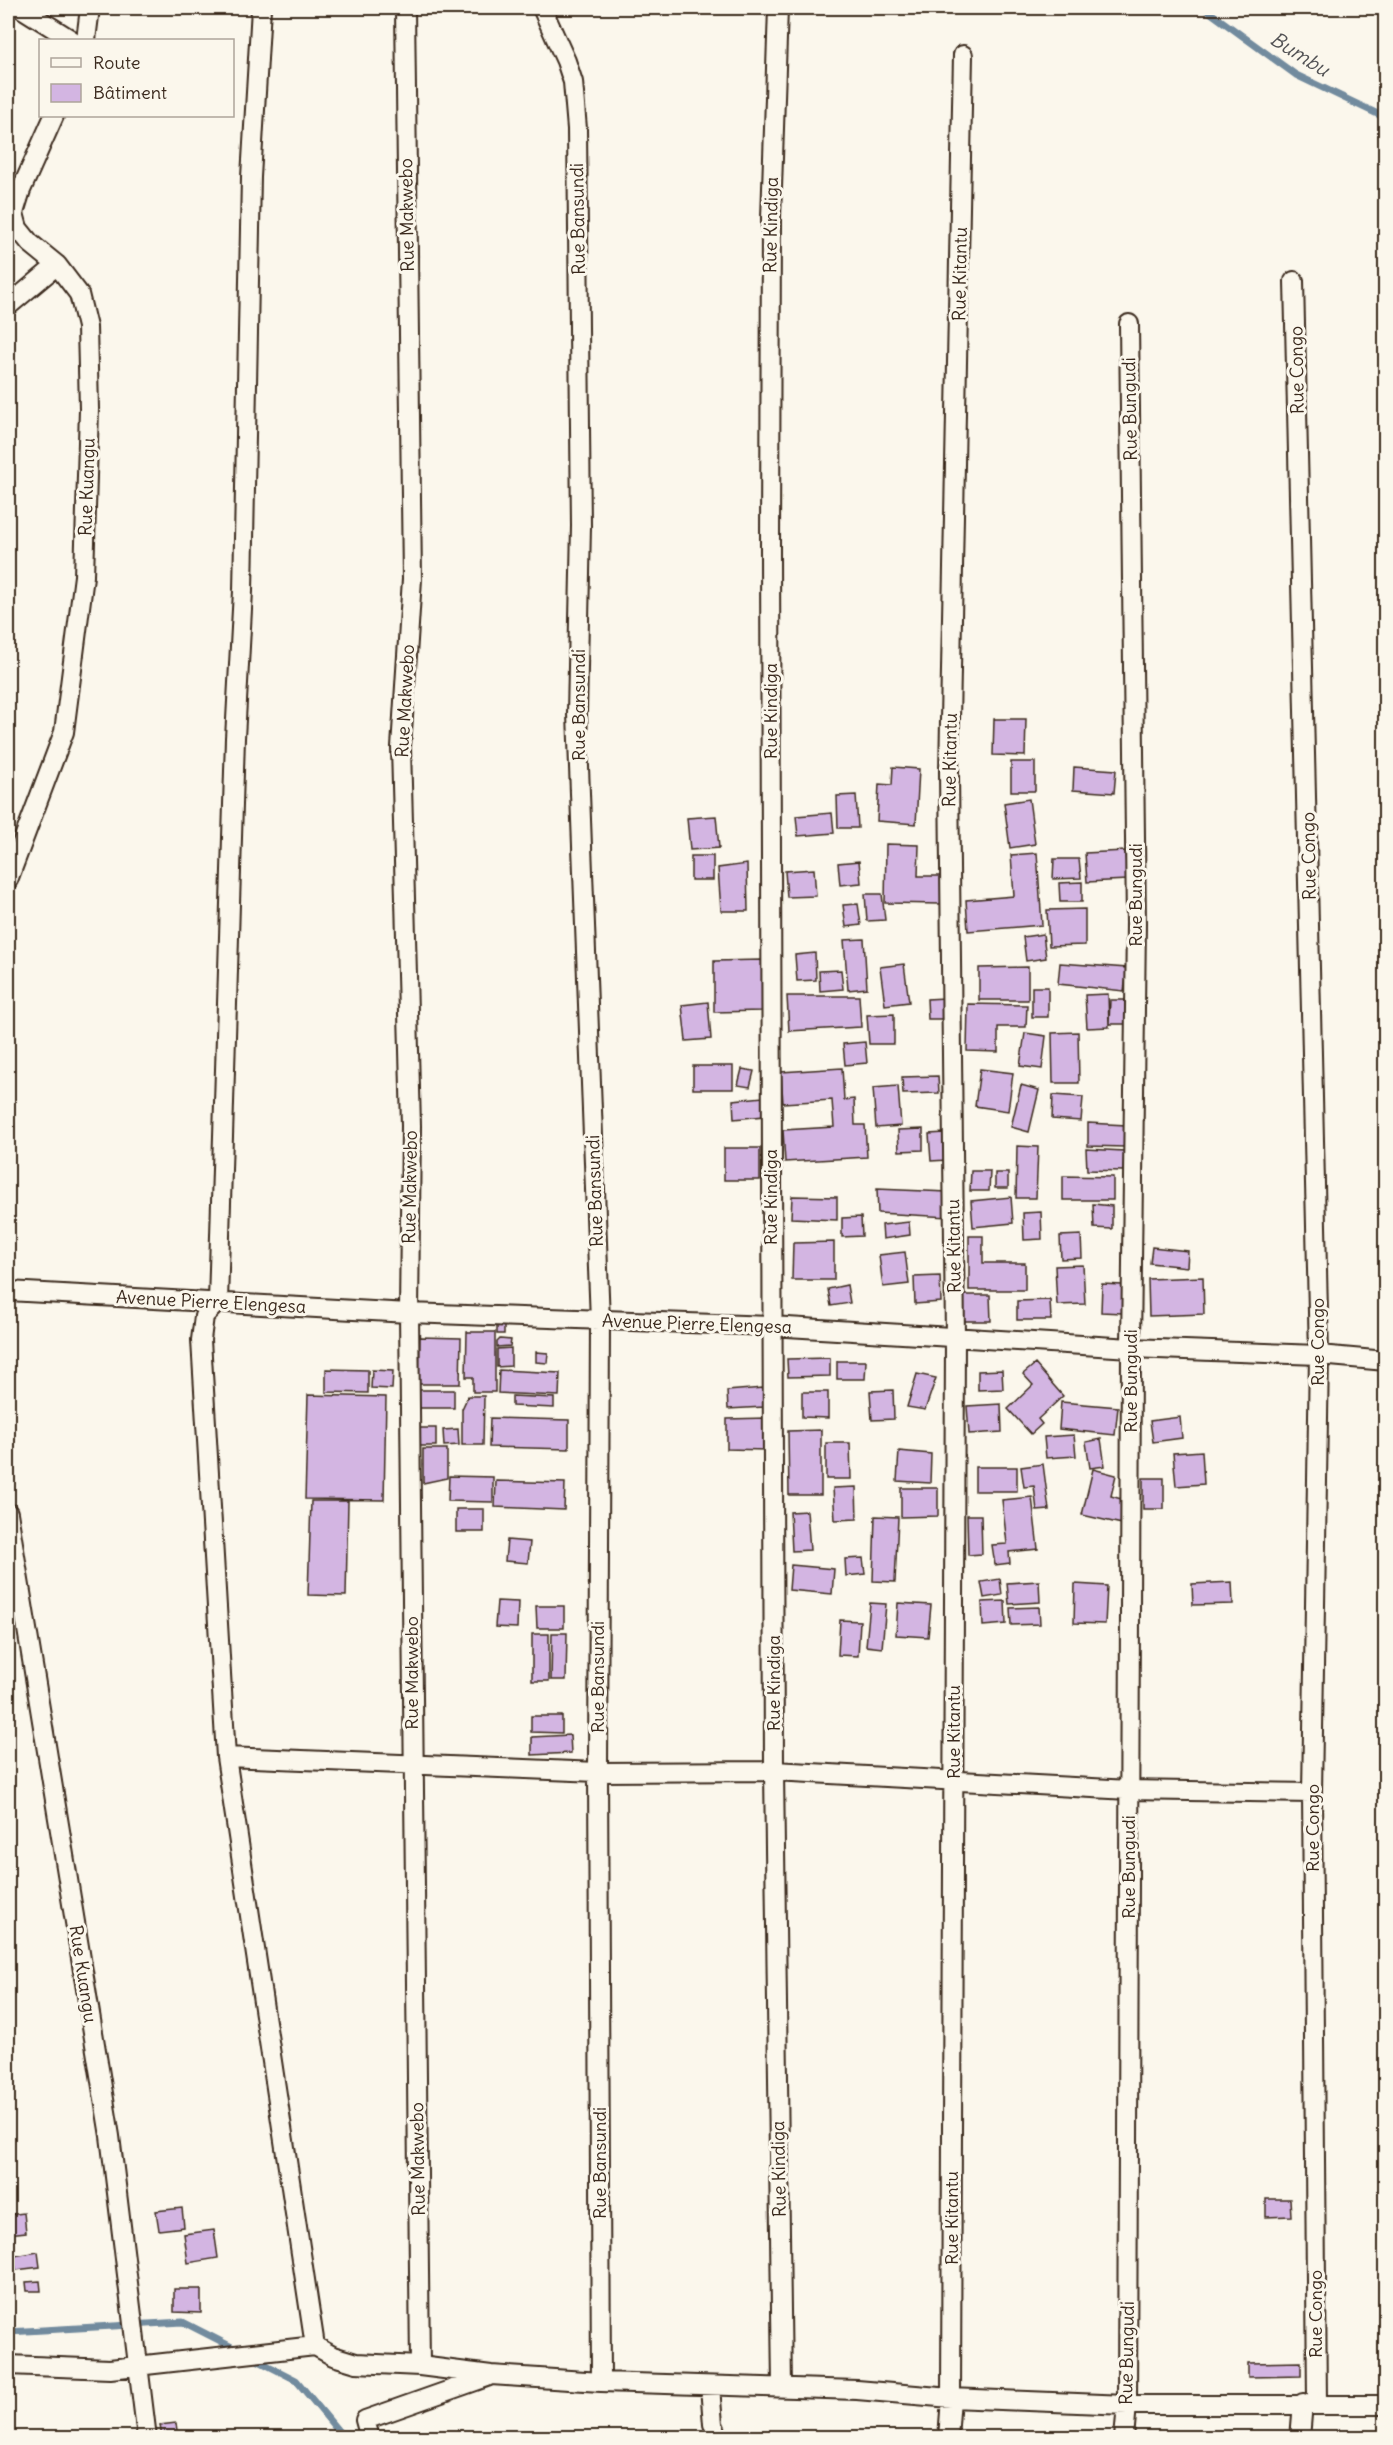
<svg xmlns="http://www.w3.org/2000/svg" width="1393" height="2445" font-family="Delius,sans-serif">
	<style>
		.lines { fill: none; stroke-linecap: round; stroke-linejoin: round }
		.stream { stroke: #728b9e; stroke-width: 7 }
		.building { fill: #d3b5e2; stroke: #3b2a1e; stroke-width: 1.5 }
		.street-casing { stroke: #3b2a1e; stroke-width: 22 }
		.street { stroke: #fbf7ec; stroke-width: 18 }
		.labels { text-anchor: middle; stroke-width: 6; stroke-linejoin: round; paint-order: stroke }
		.street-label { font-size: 18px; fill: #3b2a1e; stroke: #fbf7ec }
		.water-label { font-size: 20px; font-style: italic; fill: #525254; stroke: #fbf7ec }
	</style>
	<rect width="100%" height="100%" fill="#fbf7ec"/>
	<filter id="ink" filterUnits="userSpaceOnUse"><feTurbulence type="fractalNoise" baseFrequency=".0167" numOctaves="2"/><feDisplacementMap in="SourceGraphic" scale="12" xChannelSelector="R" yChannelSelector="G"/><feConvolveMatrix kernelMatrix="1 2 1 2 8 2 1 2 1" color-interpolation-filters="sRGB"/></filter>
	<g filter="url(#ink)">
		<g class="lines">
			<path class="stream" d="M1204,8L1296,75L1386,118
				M8,2332L183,2322L238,2350
				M253,2358L296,2380L344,2438"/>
		</g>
		<path class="building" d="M994,719H1026L1025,756L993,755Z
			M1011,762H1035V791H1011Z
			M893,767L919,769L916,824L877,821L879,784L892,785Z
			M1074,767L1116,770L1114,793L1073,790Z
			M856,795L858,828H838L837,796Z
			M1029,799L1035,844L1010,848L1004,803Z
			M832,813L834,833L798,836L796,816Z
			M716,816L719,848L690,850L687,818Z
			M886,844L919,845L918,876H942L941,904L885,903Z
			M1125,851L1127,880L1087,882L1085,853Z
			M1037,853L1042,925L968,931L966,900L1014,896L1011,855Z
			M691,856H713V880H691Z
			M1054,859H1079L1081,878L1053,879Z
			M859,861L861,883L840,885L838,863Z
			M747,864L748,911H721L718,868Z
			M814,869L816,896L787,897L785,871Z
			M1082,882V902H1060L1059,883Z
			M865,894H882L885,920L867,921Z
			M858,904L861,925L846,927L843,905Z
			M1085,909V945L1049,946L1047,910Z
			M1043,934L1046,958L1026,961L1023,937Z
			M864,939L867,988L848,990L844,940Z
			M815,953L816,980L797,981L795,955Z
			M762,960V1011L714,1012V961Z
			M1060,963L1127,968L1124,991L1058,984Z
			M904,964L909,1002L885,1005L880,967Z
			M1028,967V1000H979V968Z
			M841,970L843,989L820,991L819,971Z
			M1032,987H1048V1017H1032Z
			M1108,994L1109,1027L1087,1028L1085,995Z
			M787,996H859L861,1027L789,1031Z
			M945,998L946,1019H928L927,999Z
			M1110,1000H1125V1024H1109Z
			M708,1002L711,1039L686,1041L682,1005Z
			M968,1004L1027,1005L1026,1027H998V1052L967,1051Z
			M894,1014V1044H869L867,1015Z
			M1078,1032L1079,1083H1053L1052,1033Z
			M1025,1033L1046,1036L1042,1069L1020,1066Z
			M865,1042L867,1063L845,1065L843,1044Z
			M693,1066H733V1089H693Z
			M842,1068L844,1100L854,1099L855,1125H865L867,1157L785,1162L783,1130L834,1127L832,1100L783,1103L781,1072Z
			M742,1069L754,1071L750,1087L738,1085Z
			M980,1069L1013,1073L1008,1111L975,1106Z
			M938,1076L939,1093L903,1094L902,1077Z
			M1021,1085L1039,1090L1029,1132L1011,1127Z
			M898,1086L901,1126L876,1128L873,1088Z
			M1053,1095L1083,1097L1081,1121L1052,1119Z
			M763,1097L764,1116L734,1119L733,1100Z
			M1088,1123L1126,1125L1125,1147L1088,1146Z
			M923,1129V1150L899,1151L898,1130Z
			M945,1133L947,1160L931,1161L929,1134Z
			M1017,1146L1038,1147L1036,1198H1016Z
			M724,1148H760V1180H724Z
			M1086,1149L1124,1151L1123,1171L1087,1170Z
			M971,1171H990L989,1191H970Z
			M995,1173H1008V1188H995Z
			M1063,1176L1113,1177V1200H1063Z
			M877,1189L948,1192V1217L878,1213Z
			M792,1196L837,1197V1220L791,1218Z
			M1011,1197L1013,1223L973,1227L971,1201Z
			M1093,1204L1112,1206V1229L1094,1228Z
			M1041,1212L1042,1239L1024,1240L1023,1213Z
			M861,1217L862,1236L842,1237V1218Z
			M909,1222L910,1235L883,1239L882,1225Z
			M1081,1235L1082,1258L1061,1259L1060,1236Z
			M969,1236H983V1263H1025V1290H969Z
			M834,1242V1280H792L793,1243Z
			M1152,1247L1188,1251L1187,1267L1150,1263Z
			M905,1252L909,1284L883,1287L879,1255Z
			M1083,1265L1085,1304L1057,1305L1055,1266Z
			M940,1276L941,1302L915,1304L914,1277Z
			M1203,1277L1204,1314L1149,1316L1148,1279Z
			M1102,1284L1122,1285V1313L1101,1312Z
			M847,1285L850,1303L831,1306L828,1289Z
			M962,1295H990L991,1321H962Z
			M1050,1300L1051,1320H1017V1301Z
			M497,1324H504V1334H497Z
			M467,1332H495V1392H473V1377H466Z
			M420,1337L461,1338L460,1384H419Z
			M500,1339L511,1340L510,1346L497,1347V1342Z
			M511,1348V1366L497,1367V1349Z
			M536,1352L548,1353L547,1363L536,1362Z
			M830,1358V1376L788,1377L787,1359Z
			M837,1361H866L865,1379H837Z
			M1035,1364L1063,1396L1038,1419L1042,1424L1031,1434L1008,1409L1033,1385L1023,1374Z
			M326,1369L368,1370V1393L326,1392Z
			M372,1370L393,1371L392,1389L371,1388Z
			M499,1370L560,1373L559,1396L498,1393Z
			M1002,1370L1003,1389L978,1390V1371Z
			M917,1374L936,1378L925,1410L907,1407Z
			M763,1388L764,1407L728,1409L727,1391Z
			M419,1390H454V1408H419Z
			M893,1390L894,1419L872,1420L870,1391Z
			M802,1392H828V1418L802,1417Z
			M308,1395L386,1397L384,1500L305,1499Z
			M468,1396H484L483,1445H462V1409Z
			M512,1396L554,1398V1408L512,1406Z
			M1061,1402L1118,1407L1115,1435L1059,1429Z
			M1001,1404L1002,1432L969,1434L967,1406Z
			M1180,1417L1182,1438L1153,1442L1150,1421Z
			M490,1418L569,1420V1449L489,1447Z
			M766,1418V1450L727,1449V1419Z
			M417,1428H436V1446H416Z
			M458,1429L459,1445L444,1446L443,1430Z
			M821,1430V1495H789L788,1431Z
			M1074,1435L1076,1456L1046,1458L1044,1437Z
			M1101,1439L1105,1466L1090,1468L1086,1442Z
			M826,1443H850L851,1479H826Z
			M423,1449H447V1478L423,1483Z
			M899,1451L931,1454L930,1483L897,1481Z
			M1202,1451L1204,1484L1176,1486L1173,1453Z
			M1043,1464L1049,1510L1037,1511L1034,1486L1024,1487L1021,1467Z
			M975,1467H1017V1491H975Z
			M1093,1469L1116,1475L1111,1496L1128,1501L1122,1524L1082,1515Z
			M449,1476L493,1477V1502L448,1501Z
			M1143,1478H1164V1509H1143Z
			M496,1481L565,1483L564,1510L495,1507Z
			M856,1487L857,1519L835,1520L833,1488Z
			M901,1488H938V1516L901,1517Z
			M1032,1497L1038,1549L1009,1552L1010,1563L995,1565L992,1545L1007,1544L1002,1500Z
			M311,1501H348L346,1596L308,1595Z
			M456,1509H484V1532H456Z
			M807,1511L810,1550L792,1551L790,1512Z
			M967,1515H981L982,1554L968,1555Z
			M875,1516L898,1517L895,1582L873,1581Z
			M507,1540L530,1542L528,1563L505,1561Z
			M863,1558L865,1574L846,1576L845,1559Z
			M791,1565L834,1569L832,1594L789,1590Z
			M1000,1579L1002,1595L984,1598L981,1582Z
			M1039,1581L1040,1602L1009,1604L1007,1583Z
			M1232,1582L1233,1604L1193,1605L1192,1584Z
			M1075,1584L1107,1586L1105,1624L1074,1623Z
			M497,1601L518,1602L517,1628L495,1627Z
			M1005,1601L1006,1624L983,1626L982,1602Z
			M870,1603L886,1604L882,1648L866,1646Z
			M898,1603L931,1605L928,1637L896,1635Z
			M536,1606H564V1628H537Z
			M1039,1607L1040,1624L1011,1625L1010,1608Z
			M840,1620L860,1621L858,1656L838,1655Z
			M552,1633H567L566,1680H551Z
			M532,1634H549V1681H532Z
			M531,1716H562V1733L531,1732Z
			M570,1735L571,1753L532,1755V1737Z
			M1266,2199H1290L1291,2216L1266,2217Z
			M182,2208L184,2227L159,2230L156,2211Z
			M24,2213L26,2232L8,2234V2215Z
			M214,2230L218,2258L188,2263L184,2234Z
			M38,2252L40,2267L16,2270L14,2256Z
			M40,2281L41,2291H27L26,2282Z
			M174,2289H201V2313L174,2312Z
			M1301,2362V2376L1248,2377V2363Z
			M176,2423L178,2438H162L160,2425Z"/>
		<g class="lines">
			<g class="street-casing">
				<path id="street" d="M21,8L72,40
					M261,8L251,177L243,591L235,738L218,1302L204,1316L201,1340L226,1757L315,2346
					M405,8L412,579L401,747L411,1126L409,1313L420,2366
					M542,8L566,61L573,82L577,129L581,526L577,714L600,1321L598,1772L601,2382
					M778,8L771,218L770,550L774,1771L782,2387
					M86,40L90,8
					M1294,281L1319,1355L1312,1793L1317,2403
					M8,306L57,265
					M8,880L64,732L84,576L89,409L87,327L79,294L57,265L30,243L18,228L14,213L21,190L54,116
					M8,1291L409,1313L771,1326L1131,1348L1319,1355L1386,1361
					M8,1513L110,2136L147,2438
					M226,1757L598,1772L774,1771L1129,1790L1312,1793
					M8,2365L110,2369L315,2346L333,2356L356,2363L420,2366L491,2375L601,2382L857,2390L951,2398L1127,2405H1386
					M710,2387L713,2424L719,2438
					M370,2438L365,2420L487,2377
					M948,2438L951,2398L955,1337L949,772L963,55
					M1124,2438L1127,2405L1131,1348L1136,923L1129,324
					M1300,2438L1303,2403"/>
			</g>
			<use href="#street" class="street"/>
		</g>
	</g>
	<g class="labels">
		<g class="street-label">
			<text transform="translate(407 215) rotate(-91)" y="6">Rue Makwebo</text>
			<text transform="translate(578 219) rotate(-91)" y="6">Rue Bansundi</text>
			<text transform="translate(771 225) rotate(-89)" y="6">Rue Kindiga</text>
			<text transform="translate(960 274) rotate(-89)" y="6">Rue Kitantu</text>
			<text transform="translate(1297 370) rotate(-91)" y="6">Rue Congo</text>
			<text transform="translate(1130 409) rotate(-91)" y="6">Rue Bungudi</text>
			<text transform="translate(87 487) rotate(-88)" y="6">Rue Kuangu</text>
			<text transform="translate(405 701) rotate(-87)" y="6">Rue Makwebo</text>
			<text transform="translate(579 705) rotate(-90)" y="6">Rue Bansundi</text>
			<text transform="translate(771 711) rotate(-90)" y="6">Rue Kindiga</text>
			<text transform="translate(950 760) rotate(-89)" y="6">Rue Kitantu</text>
			<text transform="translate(1309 856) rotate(-91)" y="6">Rue Congo</text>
			<text transform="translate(1136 895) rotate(-90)" y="6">Rue Bungudi</text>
			<text transform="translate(410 1187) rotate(-89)" y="6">Rue Makwebo</text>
			<text transform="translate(595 1191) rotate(-92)" y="6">Rue Bansundi</text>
			<text transform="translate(771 1197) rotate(-90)" y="6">Rue Kindiga</text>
			<text transform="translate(954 1246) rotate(-91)" y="6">Rue Kitantu</text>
			<text transform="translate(211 1302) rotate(3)" y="6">Avenue Pierre Elengesa</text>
			<text transform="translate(697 1324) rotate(2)" y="6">Avenue Pierre Elengesa</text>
			<text transform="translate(1318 1342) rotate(-90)" y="6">Rue Congo</text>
			<text transform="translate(1131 1381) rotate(-90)" y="6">Rue Bungudi</text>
			<text transform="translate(412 1673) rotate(-90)" y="6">Rue Makwebo</text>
			<text transform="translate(598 1677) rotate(-90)" y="6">Rue Bansundi</text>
			<text transform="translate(774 1683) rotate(-90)" y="6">Rue Kindiga</text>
			<text transform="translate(954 1732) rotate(-90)" y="6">Rue Kitantu</text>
			<text transform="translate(1313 1828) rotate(-90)" y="6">Rue Congo</text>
			<text transform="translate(1129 1867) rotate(-90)" y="6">Rue Bungudi</text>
			<text transform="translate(83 1974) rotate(81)" y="6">Rue Kuangu</text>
			<text transform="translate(418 2159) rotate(-91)" y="6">Rue Makwebo</text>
			<text transform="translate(600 2163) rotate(-90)" y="6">Rue Bansundi</text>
			<text transform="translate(779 2169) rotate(-91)" y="6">Rue Kindiga</text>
			<text transform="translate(952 2218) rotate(-90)" y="6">Rue Kitantu</text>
			<text transform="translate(1316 2314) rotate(-90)" y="6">Rue Congo</text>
			<text transform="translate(1127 2353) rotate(-89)" y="6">Rue Bungudi</text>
		</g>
		<g class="water-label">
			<text transform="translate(1300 54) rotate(32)" y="7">Bumbu</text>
		</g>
	</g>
	<rect width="1393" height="2445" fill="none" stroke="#fbf7ec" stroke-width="30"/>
	<rect x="15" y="15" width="1363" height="2415" fill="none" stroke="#3b2a1e" stroke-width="2" filter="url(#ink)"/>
	<rect x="39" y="39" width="195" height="78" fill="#fbf7ec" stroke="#aea59a" stroke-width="1.5"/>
	<rect x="51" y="58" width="30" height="9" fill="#fbf7ec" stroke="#aea59a" stroke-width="1.5"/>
	<text x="93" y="69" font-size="18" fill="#3b2a1e">Route</text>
	<rect x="51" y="84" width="30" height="18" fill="#d3b5e2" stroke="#aea59a" stroke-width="1.5"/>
	<text x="93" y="99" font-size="18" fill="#3b2a1e">Bâtiment</text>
</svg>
